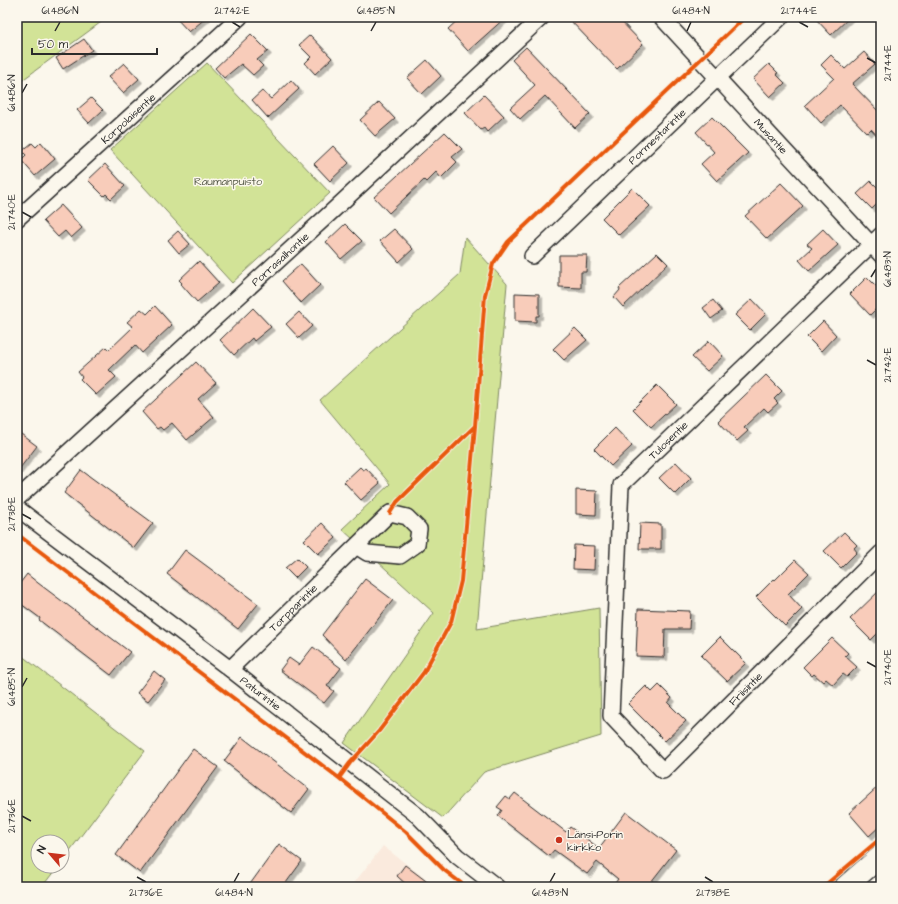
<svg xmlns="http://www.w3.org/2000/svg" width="898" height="904" font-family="'Architects Daughter',sans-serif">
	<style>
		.built { fill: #faeadd }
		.green { fill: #d2e397; stroke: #7e8761 }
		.building { fill: #f8ccba; stroke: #2b2b2b; filter: url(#shadow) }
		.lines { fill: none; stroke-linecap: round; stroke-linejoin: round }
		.street-casing { stroke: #2b2b2b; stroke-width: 18 }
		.secondary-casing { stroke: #2b2b2b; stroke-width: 24 }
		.street { stroke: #fbf7ec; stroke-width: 15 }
		.secondary { stroke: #fbf7ec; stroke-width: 21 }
		.cycleway-casing { stroke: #fbf7ec; stroke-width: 6 }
		.cycleway { stroke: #e8590c; stroke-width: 4 }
		.ticks { fill: none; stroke: #2b2b2b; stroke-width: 1.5 }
		.poi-dot { fill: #c8321e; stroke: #fbf7ec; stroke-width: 1.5 }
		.labels { text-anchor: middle; stroke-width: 3; stroke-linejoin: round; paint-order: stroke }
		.street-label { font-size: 11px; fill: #2b2b2b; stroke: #fbf7ec }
		.park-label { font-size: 11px; fill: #555946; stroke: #fbf7ec }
		.poi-label { font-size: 11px; fill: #2b2b2b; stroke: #fbf7ec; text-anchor: start }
		.neatline { fill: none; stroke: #2b2b2b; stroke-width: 1.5 }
		.ticks-label { font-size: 10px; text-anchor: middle; fill: #2b2b2b }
	</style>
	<defs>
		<filter id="shadow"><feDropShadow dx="3.5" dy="3.5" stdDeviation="0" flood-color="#0004"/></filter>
	</defs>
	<rect width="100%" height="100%" fill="#fbf7ec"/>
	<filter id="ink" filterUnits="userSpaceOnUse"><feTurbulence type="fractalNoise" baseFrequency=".025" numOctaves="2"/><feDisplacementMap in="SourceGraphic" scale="8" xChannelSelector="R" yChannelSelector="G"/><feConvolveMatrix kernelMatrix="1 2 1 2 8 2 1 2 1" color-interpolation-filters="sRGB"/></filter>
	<g filter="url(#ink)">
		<path class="built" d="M383,846L436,887H351Z"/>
		<path class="green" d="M17,17H108L17,84Z
			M207,63L330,193L232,283L110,150Z
			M465,237L507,284L477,629L599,608L601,736L484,772L443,818L344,743L434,613L342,529L390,484L320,400L460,274Z
			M17,652L145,751L62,861V842H38V866H58L45,883L50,887H17Z"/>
		<path class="building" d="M175,17H207L189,32Z
			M461,17H506L468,51L448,29Z
			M567,17H617L643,44L617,69Z
			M814,17H850L831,35Z
			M251,34L268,51L257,60L263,66L253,75L241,64L224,78L215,68Z
			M310,35L332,58L315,74L305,63L311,57L299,45Z
			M84,39L92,50L63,69L56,58Z
			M526,47L590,114L575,128L545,96L520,119L510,108L535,85L512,60Z
			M864,52L875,64L852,84L881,114V140L871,129L867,133L840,105L821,123L805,105L834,78L821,65L831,55L845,69Z
			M427,60L441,76L422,94L407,78Z
			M124,63L139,79L123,93L108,77Z
			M769,64L778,73L776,74L785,83L770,97L753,79Z
			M291,80L299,89L268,118L252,100L262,91L271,99Z
			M484,95L504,116L487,132L484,128L481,130L465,113Z
			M91,98L103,110L89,123L77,110Z
			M379,102L395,119L375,136L360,120Z
			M712,117L748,153L717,181L701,164L714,152L696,132Z
			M445,132L462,149L452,157L457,162L441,178L436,172L426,182L424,180L389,213L374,197Z
			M41,142L55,159L35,176L21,160L26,155L22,151L32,143L36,147Z
			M333,146L349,163L330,181L314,164Z
			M105,164L125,186L111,199L106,194L104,196L88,180Z
			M871,181L881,191V200L872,209L857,194Z
			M781,183L803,206L767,239L745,216Z
			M632,188L650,206L619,235L602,218Z
			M61,205L82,228L71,238L65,231L58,237L43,221Z
			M345,224L362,241L341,259L326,242Z
			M394,229L413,249L399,262L380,241Z
			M823,229L838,245L809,271L799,260L812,248L807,244Z
			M178,231L190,244L179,253L168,240Z
			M657,253L668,264L623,307L614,297L620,290L619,288Z
			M559,255H587L586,272H581V288L559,287Z
			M199,261L219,283L197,302L181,284L182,283L179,280Z
			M301,264L320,285L301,303L282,281Z
			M867,277L881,291V304L870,315L850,294Z
			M515,293L539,294V316H536V322L515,321Z
			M752,299L766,314L750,330L735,315Z
			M713,300L722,311L711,319L703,308Z
			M155,306L172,325L142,353L135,345L109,370L116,377L96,395L80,379L82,377L78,372L106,347L109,350L133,327L127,322L141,309L147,314Z
			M253,308L271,327L254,341L252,338L234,355L220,340Z
			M299,312L312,326L299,338L286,324Z
			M823,321L836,335L821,351L807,337Z
			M575,328L587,340L564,360L553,349Z
			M709,341L723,356L707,371L692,357Z
			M196,362L216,383L198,399L214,417L187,440L172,423L163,430L160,427L157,429L142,412Z
			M766,375L782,391L774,399L778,403L768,412L764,408L744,427L748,431L737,441L718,421Z
			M657,385L676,404L651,427L633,409Z
			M615,428L632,446L611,466L594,449Z
			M17,431L37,446L17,472Z
			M676,462L691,478L675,494L659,478Z
			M360,467L363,470L366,468L380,483L361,500L344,482Z
			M81,470L153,523L134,548L64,493Z
			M576,490L597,491L596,515L576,514Z
			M322,523L336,538L318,554L304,540Z
			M640,523L661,524V549H639Z
			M844,532L857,545L854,548L857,552L841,568L824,551Z
			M574,545L595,546L594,570L573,569Z
			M185,550L258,604L238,629L167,574Z
			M297,558L306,567L295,578L285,568Z
			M795,560L809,573L788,594L802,609L785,626L756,597L774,579L775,580Z
			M27,574L38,583L130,652L111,675L39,620L40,618L17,601V587Z
			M365,579L393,600L346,660L322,635Z
			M881,589V630L871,640L850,619Z
			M638,609L690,611L689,629H665L664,657L636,656Z
			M720,637L746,663L727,681L701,656Z
			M832,638L848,653L845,656L857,667L847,677L843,674L833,685L826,679L823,682L814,674L812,676L803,667Z
			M313,647L341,668L327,686L334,691L324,703L280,670L289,658L299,665Z
			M154,671L165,680L148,701L137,693Z
			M659,685L672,698L668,703L686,721L665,741L628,704L646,686L652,692Z
			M242,737L309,789L291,813L224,761Z
			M193,749L218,767L140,873L116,855Z
			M881,784V825L869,836L849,813Z
			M515,793L566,832L570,827L599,848L626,812L676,850L647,887H612L618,879L597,862L587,874L554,850L549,856L498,816L502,810L497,807L506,796L510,799Z
			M279,844L302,861L283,887H248Z
			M405,865L434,887H409L397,876Z"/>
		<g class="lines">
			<g class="street-casing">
				<g id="street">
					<path id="s1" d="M661,17L881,255"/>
					<path id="s2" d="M17,219L240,17"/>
					<path id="s3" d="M881,235L621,485L611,716L663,771L881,553"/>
					<path id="s4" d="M532,256L781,17"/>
					<path id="s5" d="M17,499L327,216L542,17"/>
					<path id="s6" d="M17,508L230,669L418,816L457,856L497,887"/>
					<path id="s7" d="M230,669L390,513L407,517L419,529L417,544L400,556L367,553L356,546"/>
				</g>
			</g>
			<g class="secondary-casing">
				<path id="secondary" d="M845,887L881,856"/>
			</g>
			<use href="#street" class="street"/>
			<use href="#secondary" class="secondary"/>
			<g class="cycleway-casing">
				<path id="cycleway" d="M390,513L397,502L475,426
					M17,534L339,778L406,832L444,870L466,887
					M339,778L350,763L379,731L424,672L451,622L461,581L475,426L485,295L493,264L508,242L745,17
					M823,887L881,838"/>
			</g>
			<use href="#cycleway" class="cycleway"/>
		</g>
	</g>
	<path class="ticks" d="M232,22L240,27M799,22L808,27M55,31L60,22M371,31L376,22M687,31L691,22M867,58L876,63M22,93L27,84M22,212L31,217M871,277L876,269M867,360L876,365M22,514L31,519M867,662L876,667M22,687L27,678M22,816L31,821M137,877L146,882M705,877L713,882M234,882L239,873M550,882L555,873"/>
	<circle class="poi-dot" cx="559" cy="840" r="4"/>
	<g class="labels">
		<g class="street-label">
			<text dy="4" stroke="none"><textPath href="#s2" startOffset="150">Korpolaisentie</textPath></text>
			<text dy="4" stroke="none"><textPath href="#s4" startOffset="173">Pormestarintie</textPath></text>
			<text dy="4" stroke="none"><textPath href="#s1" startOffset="162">Musantie</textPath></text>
			<text dy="4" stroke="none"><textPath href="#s5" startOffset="356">Porrasalhontie</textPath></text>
			<text transform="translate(668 440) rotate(-44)" y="4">Tulosentie</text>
			<text dy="4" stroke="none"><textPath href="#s7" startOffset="88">Torpparintie</textPath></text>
			<text dy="4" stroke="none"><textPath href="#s3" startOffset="784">Friisintie</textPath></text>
			<text dy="4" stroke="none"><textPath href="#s6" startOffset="306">Paturintie</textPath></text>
		</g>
		<g class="park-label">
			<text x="228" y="185">Raumanpuisto</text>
		</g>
		<g class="poi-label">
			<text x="567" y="838">Länsi-Porin<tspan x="567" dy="13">kirkko</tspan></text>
		</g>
	</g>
	<rect width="898" height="904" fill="none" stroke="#fbf7ec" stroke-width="44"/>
	<g transform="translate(50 854) rotate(298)"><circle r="19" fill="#fbf7ec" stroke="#a8a59f"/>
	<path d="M0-3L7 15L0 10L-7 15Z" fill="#c8321e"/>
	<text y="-6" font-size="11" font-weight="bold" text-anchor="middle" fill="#2b2b2b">N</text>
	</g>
	<path d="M32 48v6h125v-6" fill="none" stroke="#2b2b2b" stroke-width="2"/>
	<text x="38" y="48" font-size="12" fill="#2b2b2b" stroke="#fbf7ec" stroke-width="3" paint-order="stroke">50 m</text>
	<rect x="22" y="22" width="854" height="860" class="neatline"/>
	<g class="ticks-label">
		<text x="60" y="14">61.486°N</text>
		<text x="232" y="14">21.742°E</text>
		<text x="376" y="14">61.485°N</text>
		<text x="691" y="14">61.484°N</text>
		<text x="799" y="14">21.744°E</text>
		<text transform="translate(887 63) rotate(-90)" y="4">21.744°E</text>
		<text transform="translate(11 93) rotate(-90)" y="4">61.486°N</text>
		<text transform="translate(11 212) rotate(-90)" y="4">21.740°E</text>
		<text transform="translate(887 269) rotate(-90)" y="4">61.483°N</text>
		<text transform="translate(887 365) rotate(-90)" y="4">21.742°E</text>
		<text transform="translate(11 514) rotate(-90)" y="4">21.738°E</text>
		<text transform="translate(887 667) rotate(-90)" y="4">21.740°E</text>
		<text transform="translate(11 687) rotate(-90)" y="4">61.485°N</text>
		<text transform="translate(11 816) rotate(-90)" y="4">21.736°E</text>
		<text x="146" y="896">21.736°E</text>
		<text x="234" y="896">61.484°N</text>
		<text x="550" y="896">61.483°N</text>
		<text x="713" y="896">21.738°E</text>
	</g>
</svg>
